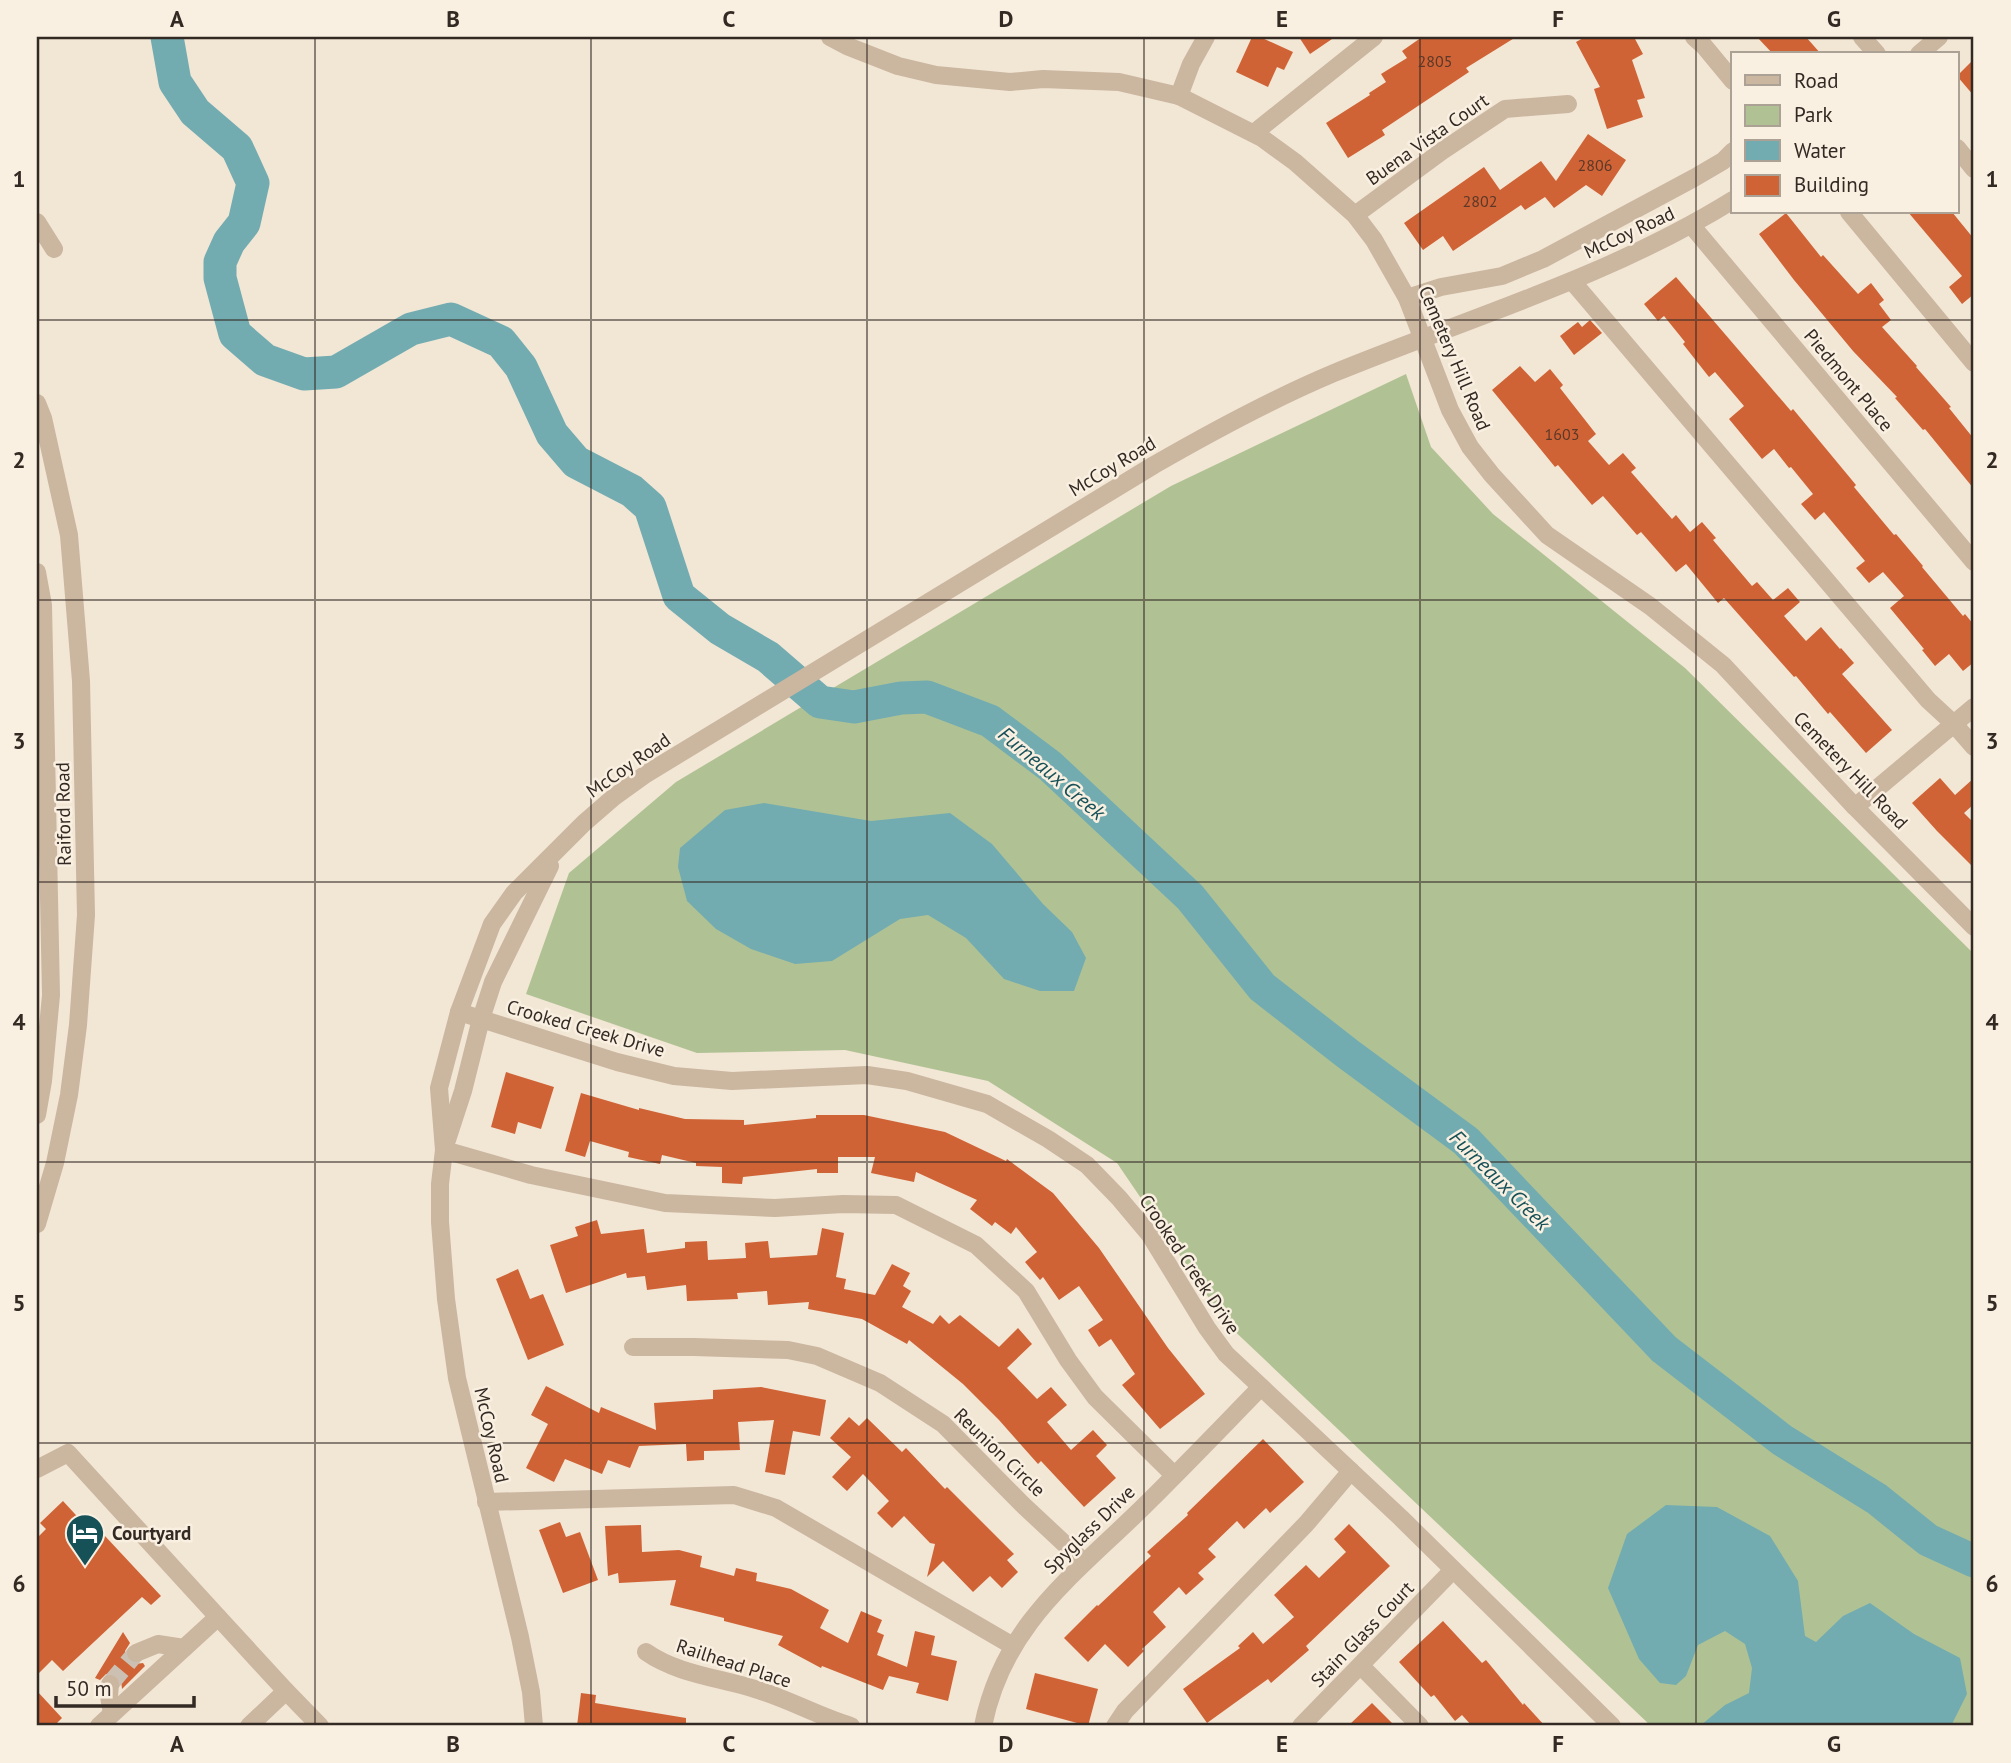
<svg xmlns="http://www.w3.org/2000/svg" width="2011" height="1763" font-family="'PT Sans',sans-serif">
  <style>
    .green { fill: #b0c294 }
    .water { fill: #72acb1 }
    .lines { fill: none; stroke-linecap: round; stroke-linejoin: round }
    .river { stroke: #72acb1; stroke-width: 33 }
    .building { fill: #d06336 }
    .minor-tunnel { stroke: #ccc0b2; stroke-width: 18; stroke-dasharray: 18 9; stroke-linecap: butt }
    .minor { stroke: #cbb6a0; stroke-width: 18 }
    .grid { fill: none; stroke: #342a24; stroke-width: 2; stroke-opacity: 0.55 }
    .labels { text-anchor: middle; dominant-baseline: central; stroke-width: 5; stroke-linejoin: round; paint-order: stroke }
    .number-label { font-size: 16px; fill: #5b3828 }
    .street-label { font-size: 19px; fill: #342a24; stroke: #faf0e1 }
    .poi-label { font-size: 19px; font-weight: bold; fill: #342a24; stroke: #faf0e1; text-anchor: start }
    .water-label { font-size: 21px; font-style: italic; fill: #175158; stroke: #faf0e1 }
    .neatline { fill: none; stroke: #342a24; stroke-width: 2.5 }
    .grid-label { font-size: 23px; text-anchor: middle; font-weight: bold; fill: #342a24 }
  </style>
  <rect width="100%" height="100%" fill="#f2e6d5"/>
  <polygon class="green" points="1406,374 1431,447 1493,514 1685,668 1974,954 1974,1726 1651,1726 1226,1323 1117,1163 988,1081 845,1050 697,1053 526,994 569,873 676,782 1171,486"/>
  <g class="water">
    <polygon points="764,803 871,821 950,813 992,844 1043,904 1072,932 1086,958 1074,991 1040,991 1004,979 966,938 928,915 900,919 832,961 795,964 751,949 716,929 687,901 678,867 680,848 725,810"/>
    <polygon points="1666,1505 1717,1507 1770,1536 1798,1581 1805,1636 1816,1642 1843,1616 1870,1603 1914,1634 1960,1658 1967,1694 1951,1726 1700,1726 1725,1705 1749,1693 1752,1668 1745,1644 1725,1631 1698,1645 1686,1676 1676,1685 1660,1683 1639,1659 1608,1588 1627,1534"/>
  </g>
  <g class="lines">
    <polyline class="river" points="167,37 175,82 195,112 237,148 253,183 244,223 229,242 220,262 220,278 235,334 265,360 304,374 336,372 411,329 451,319 501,342 521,367 552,434 576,462 632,491 650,507 679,596 720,629 768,657 820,702 854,707 901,698 927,697 990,721 1050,766 1190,897 1262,987 1348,1054 1466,1141 1664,1349 1782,1440 1877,1499 1928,1540 1974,1561"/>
  </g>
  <g class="building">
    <polygon points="1252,37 1260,37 1293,52 1284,70 1277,67 1268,87 1236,72"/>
    <polygon points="1299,37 1335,37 1310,54"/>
    <polygon points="1422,37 1516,37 1466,68 1469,72 1382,130 1385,135 1348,158 1326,123 1370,95 1369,93 1386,82 1381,74 1407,58 1402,51"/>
    <polygon points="1585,37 1634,37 1643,54 1632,60 1645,98 1637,100 1643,117 1607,129 1594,89 1600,87 1576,42"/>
    <polygon points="1757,37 1806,37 1821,54 1773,54"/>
    <polygon points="1974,59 1974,96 1957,76"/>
    <polygon points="1588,134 1626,160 1602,196 1586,185 1554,208 1545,197 1525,210 1521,205 1453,251 1443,236 1423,250 1404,223 1484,167 1500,190 1541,161 1556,181"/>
    <polygon points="1908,212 1952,212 1974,239 1974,294 1962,304 1949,287 1962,276"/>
    <polygon points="1786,213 1821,257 1823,255 1858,294 1871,283 1884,300 1879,304 1891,320 1882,327 1917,366 1916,367 1951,407 1949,408 1974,439 1974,489 1925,429 1923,430 1895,398 1897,397 1853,351 1794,280 1759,234"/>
    <polygon points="1676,277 1791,411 1793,409 1856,485 1854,487 1894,535 1896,534 1923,566 1922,567 1963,616 1965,614 1974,625 1974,662 1963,671 1949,654 1935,666 1922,650 1924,649 1890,608 1904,596 1883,572 1869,583 1856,568 1865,561 1824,512 1815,520 1801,504 1813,494 1791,467 1789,468 1774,449 1762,459 1729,419 1744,406 1715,372 1709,377 1683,344 1685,342 1664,316 1658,321 1644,304"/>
    <polygon points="1590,320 1602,333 1574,355 1560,336 1578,322 1582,327"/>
    <polygon points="1520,366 1535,382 1550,369 1563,385 1560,388 1596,434 1588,441 1609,465 1623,453 1636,468 1631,472 1672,519 1676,515 1690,532 1702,522 1716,538 1713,540 1752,586 1757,582 1773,600 1788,588 1800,602 1784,616 1806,641 1821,627 1840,649 1841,648 1854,663 1842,674 1892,730 1866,753 1830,712 1828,714 1796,676 1794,677 1724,598 1718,603 1686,564 1676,572 1641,532 1637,535 1603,496 1592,505 1558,465 1555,467 1492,390"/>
    <polygon points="1940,778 1955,795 1974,778 1974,804 1964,813 1974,823 1974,868 1937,831 1912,803"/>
    <polygon points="506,1072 554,1087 541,1129 518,1122 515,1134 491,1127"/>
    <polygon points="581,1093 639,1110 639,1108 685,1119 744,1120 744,1125 816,1118 816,1115 864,1115 945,1132 1006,1161 1007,1159 1053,1193 1099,1248 1168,1348 1205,1394 1160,1429 1122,1385 1135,1374 1111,1339 1099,1347 1088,1330 1103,1320 1079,1286 1059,1300 1043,1277 1040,1280 1025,1262 1037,1252 1016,1227 1011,1234 995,1222 992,1226 970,1209 977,1200 916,1172 914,1182 871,1173 875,1157 838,1157 838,1173 817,1173 817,1169 743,1177 742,1184 722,1183 722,1167 696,1166 696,1163 662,1155 660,1164 628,1157 629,1152 590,1141 585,1157 565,1151"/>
    <polygon points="597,1220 601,1234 644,1229 647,1253 685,1248 685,1242 707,1241 708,1260 746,1258 745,1243 768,1241 770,1258 817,1255 822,1228 844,1233 836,1277 846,1279 844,1289 875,1295 892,1264 910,1273 903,1286 911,1291 902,1307 933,1324 940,1315 949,1324 960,1315 999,1347 1018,1328 1032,1344 1007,1368 1037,1399 1051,1387 1067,1405 1047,1422 1071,1450 1093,1430 1107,1445 1096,1456 1116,1478 1084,1507 1041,1461 1038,1464 999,1420 963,1384 909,1340 907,1344 862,1319 808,1309 809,1302 768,1305 767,1291 737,1293 738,1299 687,1301 686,1285 647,1290 645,1276 627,1278 626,1273 566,1293 550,1245 578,1236 575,1227"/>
    <polygon points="518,1269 530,1299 543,1294 564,1345 528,1360 496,1279"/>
    <polygon points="546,1386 599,1413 601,1407 656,1430 654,1403 713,1399 713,1390 761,1387 826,1400 820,1436 793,1431 785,1475 765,1472 774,1420 738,1422 740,1450 704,1451 704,1460 687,1461 686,1444 639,1446 630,1468 608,1460 602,1474 565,1459 554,1482 526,1468 548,1424 531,1415"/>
    <polygon points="849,1417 859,1426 867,1418 902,1452 906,1448 945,1489 947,1487 1014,1554 1007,1560 1018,1572 1002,1588 990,1576 973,1592 943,1561 927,1577 935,1544 930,1543 904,1516 892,1528 877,1513 889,1501 863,1474 847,1491 832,1477 851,1457 830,1438"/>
    <polygon points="1263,1439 1304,1482 1270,1513 1266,1508 1244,1529 1237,1521 1208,1549 1216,1557 1198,1573 1204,1579 1186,1595 1179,1587 1153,1612 1166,1627 1142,1649 1144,1651 1128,1667 1105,1644 1088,1662 1064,1638 1097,1605 1098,1606 1151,1556 1147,1552 1188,1515 1187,1513"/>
    <polygon points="63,1501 86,1526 91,1521 161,1596 151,1605 142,1597 63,1671 52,1660 37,1675 37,1538 46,1529 40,1523"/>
    <polygon points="560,1522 566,1537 580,1532 598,1580 563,1593 539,1530"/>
    <polygon points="1349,1524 1390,1566 1306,1646 1309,1650 1271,1683 1268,1679 1207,1723 1183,1689 1240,1648 1238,1646 1253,1632 1263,1644 1294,1617 1274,1595 1306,1565 1319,1578 1346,1552 1334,1539"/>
    <polygon points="641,1525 642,1552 679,1550 702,1556 700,1567 734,1576 736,1568 757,1573 756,1581 791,1589 829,1610 820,1628 848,1643 861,1611 882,1620 877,1632 884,1635 877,1655 907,1667 915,1631 935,1636 931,1655 957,1661 948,1701 916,1693 919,1683 889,1676 883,1690 822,1666 821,1668 778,1645 783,1636 724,1621 724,1618 670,1605 676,1580 619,1583 618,1573 608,1576 605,1526"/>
    <polygon points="1443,1621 1482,1663 1486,1660 1523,1705 1524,1703 1545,1726 1472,1726 1462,1715 1455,1721 1434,1695 1431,1697 1399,1662"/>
    <polygon points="123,1632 130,1643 125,1651 126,1658 130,1662 135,1664 143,1663 145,1666 122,1689 121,1680 116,1674 106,1674 100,1680 95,1678"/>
    <polygon points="1035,1673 1098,1689 1088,1726 1026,1709"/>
    <polygon points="37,1691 62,1718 54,1726 37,1726"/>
    <polygon points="581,1693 596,1695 595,1703 686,1718 686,1726 577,1726"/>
    <polygon points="1372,1703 1395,1726 1348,1726"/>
  </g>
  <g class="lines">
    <polyline class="minor-tunnel" points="110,1684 136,1653"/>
    <g class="minor">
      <polyline points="830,37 847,46 898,66 936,75 1010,82 1043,79 1119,82 1179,96 1262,138 1295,162 1355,215 1374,240 1407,298 1450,410 1470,447 1492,475 1547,535 1650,606 1723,665 1855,807 1974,927"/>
      <polyline points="1694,37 1704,46 1733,81"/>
      <polyline points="1862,37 1877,54"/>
      <polyline points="1919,54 1939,37"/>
      <polyline points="1179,96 1191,64 1206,37"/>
      <polyline points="1254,133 1374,37"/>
      <polyline points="1957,148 1974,169"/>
      <polyline points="1849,212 1974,363"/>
      <polyline points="1355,215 1442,151 1505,109 1568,104"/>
      <polyline points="37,222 54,249"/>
      <polyline points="1692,226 1974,562"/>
      <polyline points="1572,281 1928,700 1954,724 1974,747"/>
      <polyline points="1407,298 1441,287 1502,276 1543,259 1694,178 1723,161 1733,151"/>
      <polyline points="37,403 43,418 69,535 81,681 86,915 78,1025 69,1095 55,1163 37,1224"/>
      <polyline points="37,572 43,605 51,995 43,1081 37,1115"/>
      <polyline points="1855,807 1974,707"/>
      <polyline points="459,1012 617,1062 674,1076 732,1081 867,1075 907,1081 987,1104 1048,1139 1087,1165 1119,1198 1150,1235 1207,1328 1226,1354 1401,1518 1612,1726"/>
      <polyline points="447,1140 463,1091 481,1019 493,982 550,866"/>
      <polyline points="444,1150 531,1175 665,1203 775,1208 843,1204 896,1205 976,1245 1026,1291 1068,1360 1095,1397 1174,1475"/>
      <polyline points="633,1347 694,1347 788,1350 817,1356 880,1383 943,1424 1022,1504 1084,1562"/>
      <polyline points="37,1469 68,1453 218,1617"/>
      <polyline points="486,1502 734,1495 776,1508 1013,1646"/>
      <path d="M646 1652C680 1676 726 1678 764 1692 794 1702 821 1717 851 1726"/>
      <polyline points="136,1653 158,1644 184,1648"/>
      <polyline points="1361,1666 1420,1726"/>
      <polyline points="110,1684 109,1696 112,1714"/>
      <polyline points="99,1726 218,1617 286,1691"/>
      <polyline points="249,1726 286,1691 320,1726"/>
      <path d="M534 1726 531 1692 520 1637 457 1378 446 1299 440 1222V1184L444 1150 439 1088 459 1012 492 924 514 893 584 823 614 797 646 774 1154 465C1213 431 1272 399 1334 373 1468 318 1609 277 1733 200"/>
      <path d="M983 1726C1003 1627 1069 1579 1137 1513 1179 1472 1220 1429 1261 1387"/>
      <polyline points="1115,1726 1125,1711 1306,1524 1351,1471"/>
      <polyline points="1301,1726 1453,1570"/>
    </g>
  </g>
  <path class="grid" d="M315 37V1726M591 37V1726M867 37V1726M1144 37V1726M1420 37V1726M1696 37V1726M37 320H1974M37 600H1974M37 882H1974M37 1162H1974M37 1443H1974"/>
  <defs>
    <g id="hotel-pin" transform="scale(2.0125)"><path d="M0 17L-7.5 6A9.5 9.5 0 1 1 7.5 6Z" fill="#175158" stroke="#faf0e1"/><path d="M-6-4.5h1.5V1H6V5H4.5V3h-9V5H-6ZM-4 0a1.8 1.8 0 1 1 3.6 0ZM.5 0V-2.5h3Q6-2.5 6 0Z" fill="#fff"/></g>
  </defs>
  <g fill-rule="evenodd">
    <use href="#hotel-pin" x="85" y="1533"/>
  </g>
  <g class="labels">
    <g class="number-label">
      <text x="1435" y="61">2805</text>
      <text x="1595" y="165">2806</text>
      <text x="1480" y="201">2802</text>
      <text x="1562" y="434">1603</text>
    </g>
    <g class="street-label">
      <text transform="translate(1427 139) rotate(-35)">Buena Vista Court</text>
      <text transform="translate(1629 232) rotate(-25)">McCoy Road</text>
      <text transform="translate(1455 358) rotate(67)">Cemetery Hill Road</text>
      <text transform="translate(1849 380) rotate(50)">Piedmont Place</text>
      <text transform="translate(1112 466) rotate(-31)">McCoy Road</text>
      <text transform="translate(628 765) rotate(-35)">McCoy Road</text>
      <text transform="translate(1851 770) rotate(46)">Cemetery Hill Road</text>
      <text transform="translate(63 814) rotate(-91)">Raiford Road</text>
      <text transform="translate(586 1028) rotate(16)">Crooked Creek Drive</text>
      <text transform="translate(1190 1264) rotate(56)">Crooked Creek Drive</text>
      <text transform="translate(492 1435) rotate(77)">McCoy Road</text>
      <text transform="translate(1000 1452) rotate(44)">Reunion Circle</text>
      <text transform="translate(1089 1529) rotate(-44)">Spyglass Drive</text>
      <text transform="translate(1362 1634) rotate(-46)">Stain Glass Court</text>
      <text transform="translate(734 1663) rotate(18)">Railhead Place</text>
    </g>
    <g class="poi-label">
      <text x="112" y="1533">Courtyard</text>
    </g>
    <g class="water-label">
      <text transform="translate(1052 773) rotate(40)">Furneaux Creek</text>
      <text transform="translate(1500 1180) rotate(45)">Furneaux Creek</text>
    </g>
  </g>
  <rect width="2011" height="1763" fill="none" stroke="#faf0e1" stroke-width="77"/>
  <rect x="1731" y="52" width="228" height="161" fill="#faf0e1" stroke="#aba195" stroke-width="2"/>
  <rect x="1745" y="75" width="35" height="10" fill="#cbb6a0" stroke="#aba195" stroke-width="2"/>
  <text x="1794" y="88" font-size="21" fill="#342a24">Road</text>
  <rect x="1745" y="105" width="35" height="21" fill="#b0c294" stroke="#aba195" stroke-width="2"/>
  <text x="1794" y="122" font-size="21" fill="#342a24">Park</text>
  <rect x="1745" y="140" width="35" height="21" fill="#72acb1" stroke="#aba195" stroke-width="2"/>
  <text x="1794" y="158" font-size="21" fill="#342a24">Water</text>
  <rect x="1745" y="175" width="35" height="21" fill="#d06336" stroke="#aba195" stroke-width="2"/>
  <text x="1794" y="192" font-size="21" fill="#342a24">Building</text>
  <path d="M56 1696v10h138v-10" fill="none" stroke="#342a24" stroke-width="3.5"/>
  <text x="66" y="1696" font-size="21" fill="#342a24" stroke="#faf0e1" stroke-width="5" paint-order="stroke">50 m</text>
  <rect x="38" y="38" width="1934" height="1686" class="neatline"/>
  <g class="grid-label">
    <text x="177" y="27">A</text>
    <text x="453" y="27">B</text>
    <text x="729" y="27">C</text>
    <text x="1006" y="27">D</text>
    <text x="1282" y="27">E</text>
    <text x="1558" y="27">F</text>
    <text x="1834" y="27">G</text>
    <text x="19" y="187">1</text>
    <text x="1992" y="187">1</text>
    <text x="19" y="468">2</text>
    <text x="1992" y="468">2</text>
    <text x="19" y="749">3</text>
    <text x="1992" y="749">3</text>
    <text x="19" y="1030">4</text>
    <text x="1992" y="1030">4</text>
    <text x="19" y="1311">5</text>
    <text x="1992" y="1311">5</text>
    <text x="19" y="1592">6</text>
    <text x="1992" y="1592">6</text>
    <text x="177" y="1752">A</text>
    <text x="453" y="1752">B</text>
    <text x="729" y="1752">C</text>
    <text x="1006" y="1752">D</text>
    <text x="1282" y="1752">E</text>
    <text x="1558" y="1752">F</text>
    <text x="1834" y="1752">G</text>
  </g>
</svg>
